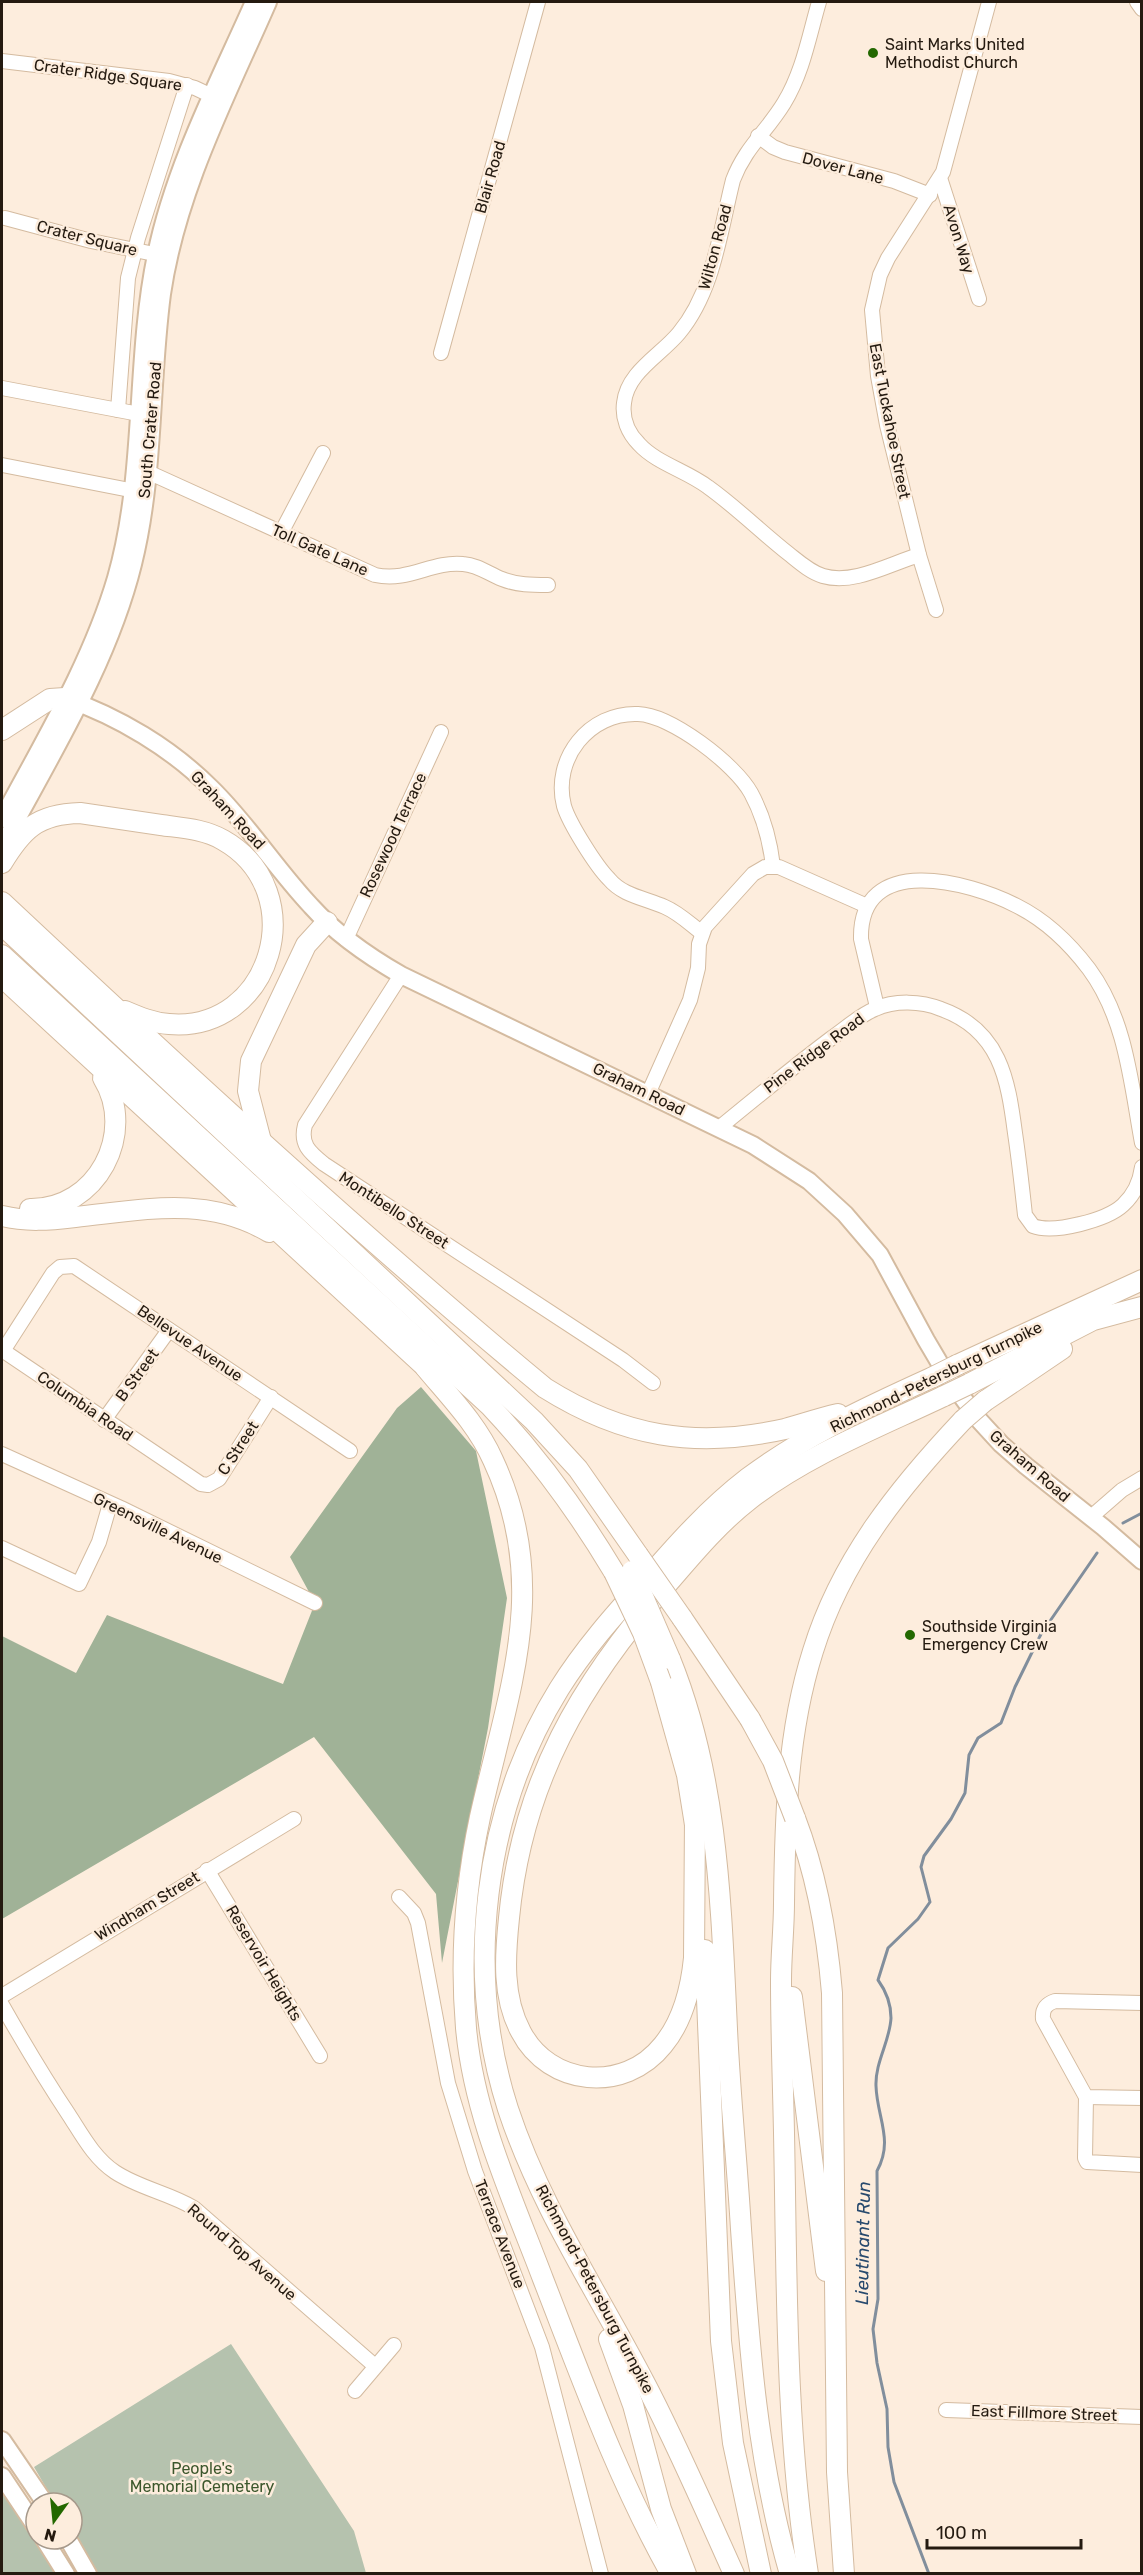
<svg xmlns="http://www.w3.org/2000/svg" width="1143" height="2575" font-family="Rubik,sans-serif">
  <style>
    .green { fill: #b5c2ae }
    .forest { fill: #a0b297 }
    .lines { fill: none; stroke-linecap: round; stroke-linejoin: round }
    .stream { stroke: #818e9c; stroke-width: 3 }
    .minor-casing { stroke: #d4bba0; stroke-width: 16 }
    .major-casing { stroke: #d4bba0; stroke-width: 20 }
    .highway-casing { stroke: #d4bba0; stroke-width: 22 }
    .minor { stroke: #fff; stroke-width: 14 }
    .major { stroke: #fff; stroke-width: 16 }
    .highway { stroke: #fff; stroke-width: 20 }
    .highway-bridge-casing { stroke: #d4bba0; stroke-width: 22; stroke-linecap: butt }
    .highway-bridge { stroke: #fff; stroke-width: 20 }
    .poi-dot { fill: #236800; stroke: #fdeddd; stroke-width: 2 }
    .labels { text-anchor: middle; dominant-baseline: central; stroke-width: 5; stroke-linejoin: round; paint-order: stroke }
    .poi-label { font-size: 16px; fill: #241a10; stroke: #fdeddd; text-anchor: start }
    .street-label { font-size: 16px; fill: #241a10; stroke: #fdeddd }
    .park-label { font-size: 16px; fill: #3c572c; stroke: #fdeddd }
    .water-label { font-size: 18px; font-style: italic; fill: #284a6e; stroke: #fdeddd }
  </style>
  <rect width="100%" height="100%" fill="#fdeddd"/>
  <g class="green">
    <polygon points="231,2344 354,2531 366,2573 97,2573 72,2531 72,2503 55,2503 34,2467"/>
    <polygon points="2,2474 36,2526 36,2539 64,2573 2,2573"/>
  </g>
  <polygon class="forest" points="421,1387 476,1451 507,1598 488,1728 442,1963 436,1894 314,1737 2,1919 2,1636 76,1673 107,1615 283,1684 315,1603 290,1557 397,1408"/>
  <g class="lines">
    <g class="stream">
      <polyline points="1123,1523 1142,1513"/>
      <path d="M929 2574 894 2482 888 2447 887 2409 877 2363 873 2329 878 2299 877 2171C894 2140 877 2118 876 2086 875 2062 890 2041 891 2018 891 2004 886 1991 878 1980L888 1948 918 1919 930 1902 921 1867 924 1856 951 1819 965 1793 969 1755 978 1738 1001 1723 1015 1687 1041 1634 1097 1553"/>
    </g>
    <g class="minor-casing">
      <g id="minor">
        <path d="M819 2C809 36 803 72 784 103 767 131 745 148 733 180 720 231 714 291 679 333 661 355 627 372 624 403 622 418 628 433 639 444 656 463 687 471 708 487 736 507 761 532 789 554 799 562 810 572 823 576 854 585 889 564 919 555"/>
        <polyline points="1137,2 1142,9"/>
        <polyline points="2,61 169,81 195,88 212,96"/>
        <polyline points="758,136 773,147 785,152 894,181 930,195"/>
        <polyline points="940,178 979,299"/>
        <polyline points="5,218 91,241 164,256"/>
        <polyline points="441,353 538,2"/>
        <polyline points="2,388 139,414"/>
        <polyline points="118,410 128,278 138,238 187,85"/>
        <polyline points="2,465 140,492"/>
        <path d="M139 468 375 575C410 582 431 561 463 564 478 565 489 574 502 579 517 585 532 585 548 585"/>
        <polyline points="281,533 323,453"/>
        <polyline points="936,610 919,555 887,425 878,376 872,310 880,275 888,258 943,172 989,2"/>
        <path d="M702 933C690 924 679 913 665 907 645 898 623 896 609 879 596 866 569 823 564 806 552 759 589 712 638 714 671 715 735 764 751 793 763 815 770 841 773 866"/>
        <polyline points="346,939 441,732"/>
        <path d="M401 975 305 1125C300 1144 309 1152 324 1164L623 1360 653 1383"/>
        <path d="M877 1007 861 939C859 852 969 881 1017 906 1045 920 1070 944 1089 969 1126 1019 1131 1083 1142 1143"/>
        <polyline points="648,1094 690,1000 698,968 699,944 705,927 753,874 765,867 779,867 867,906"/>
        <path d="M719 1128C757 1097 794 1066 833 1037 846 1028 860 1015 875 1009 895 1000 921 1001 941 1009 1000 1030 1008 1079 1015 1133 1019 1160 1022 1187 1025 1215L1033 1226C1054 1234 1107 1220 1123 1205 1134 1195 1140 1182 1142 1167"/>
        <polyline points="2,1350 201,1484 208,1485 219,1479 271,1397"/>
        <polyline points="3,1351 53,1273 60,1267 74,1266 350,1451"/>
        <polyline points="104,1420 169,1330"/>
        <polyline points="2,1454 121,1508 315,1603"/>
        <polyline points="1091,1517 1122,1490 1142,1478"/>
        <polyline points="2,1548 79,1584 99,1542 110,1504"/>
        <polyline points="207,1870 320,2056"/>
        <polyline points="399,1897 414,1913 418,1923 448,2083 475,2171 542,2347 601,2574"/>
        <polyline points="2,1996 294,1819"/>
        <path d="M1142 2003 1055 2001C1046 2004 1042 2009 1043 2019L1086 2097 1142 2098"/>
        <path d="M2 2005C23 2042 45 2079 69 2115 82 2135 94 2158 115 2172 139 2188 169 2193 194 2208L375 2366"/>
        <polyline points="1086,2097 1085,2158 1087,2162 1142,2165"/>
        <polyline points="355,2391 394,2345"/>
        <polyline points="946,2410 1142,2417"/>
      </g>
    </g>
    <g class="major-casing">
      <g id="major">
        <path d="M65 698C119 717 171 748 211 788 248 824 276 869 311 906 337 935 368 956 401 975L753 1145 809 1181 845 1214 880 1255 926 1340 949 1379 979 1420 1001 1444 1026 1466 1103 1527 1142 1561"/>
        <path d="M2 819C43 742 91 663 116 578 146 473 134 361 156 255 174 167 218 83 254 2"/>
        <path d="M2 847C50 756 108 665 133 564 155 476 150 384 162 294 177 191 227 96 268 2"/>
        <polyline points="2,2440 45,2503"/>
        <polyline points="2,2476 36,2527"/>
        <polyline points="44,2539 66,2574"/>
        <polyline points="68,2539 88,2574"/>
      </g>
    </g>
    <g class="highway-casing">
      <g id="highway">
        <polyline points="2,730 50,699 65,698"/>
        <path d="M2 863C22 830 37 814 80 813 107 817 134 821 161 825 182 828 204 829 223 840 313 891 272 1033 169 1024 153 1023 139 1017 125 1011"/>
        <path d="M2 902C179 1068 358 1233 545 1388 623 1437 695 1449 785 1429 803 1424 820 1418 838 1414"/>
        <polyline points="2,925 534,1421 578,1469 638,1555"/>
        <path d="M2 955 490 1406C538 1457 578 1512 614 1572"/>
        <polyline points="2,977 434,1375"/>
        <polyline points="261,1141 248,1091 251,1061 306,945 327,922"/>
        <path d="M30 1209C97 1210 137 1133 103 1078"/>
        <path d="M2 1216C26 1222 50 1220 75 1217 144 1210 206 1195 269 1232"/>
        <polyline points="957,1365 1142,1280"/>
        <path d="M425 1367C449 1396 477 1424 493 1460 552 1586 508 1691 480 1817 465 1887 460 1957 466 2028 474 2116 512 2197 543 2279 582 2379 618 2480 671 2574"/>
        <polyline points="969,1384 1093,1320 1142,1307"/>
        <polyline points="985,1401 1062,1349"/>
        <polyline points="682,1618 750,1719"/>
        <path d="M670 1659C718 1777 721 1903 727 2029 730 2095 737 2162 741 2229 749 2344 757 2461 790 2574"/>
        <polyline points="661,1682 687,1775 696,1831"/>
        <path d="M695 1818 694 1958C691 1988 682 2022 663 2045 624 2094 549 2086 521 2032 502 1997 505 1956 509 1918 522 1782 580 1683 669 1582 694 1553 719 1523 750 1499 807 1455 879 1427 944 1396"/>
        <path d="M795 1818C817 1875 827 1932 832 1993L837 2472 844 2574"/>
        <polyline points="705,1950 721,2341 733,2443 761,2574"/>
        <polyline points="792,1997 826,2271"/>
        <polyline points="609,2339 633,2405 661,2509 686,2574"/>
        <path d="M734 2574C707 2514 681 2454 651 2395 603 2300 542 2212 508 2109 464 1972 483 1812 559 1689 584 1649 614 1615 645 1581 677 1544 709 1508 748 1478 804 1436 869 1406 933 1377"/>
        <path d="M808 2574C785 2428 787 2280 784 2133 783 2082 781 2032 781 1981 781 1955 784 1929 784 1903 785 1818 787 1733 813 1651 841 1560 898 1489 963 1420"/>
      </g>
    </g>
    <use href="#minor" class="minor"/>
    <use href="#major" class="major"/>
    <use href="#highway" class="highway"/>
    <g class="highway-bridge-casing">
      <g id="highway-bridge">
        <polyline points="933,1377 957,1365"/>
        <polyline points="944,1396 969,1384"/>
        <polyline points="963,1420 985,1401"/>
        <polyline points="638,1555 682,1618"/>
        <polyline points="632,1571 670,1659"/>
        <polyline points="614,1572 643,1633 661,1682"/>
        <polyline points="750,1719 773,1761 795,1818"/>
      </g>
    </g>
    <use href="#highway-bridge" class="highway-bridge"/>
  </g>
  <g class="poi-dot">
    <circle cx="873" cy="53" r="6"/>
    <circle cx="910" cy="1635" r="6"/>
  </g>
  <g class="labels">
    <g class="poi-label">
      <text x="885" y="44">Saint Marks United<tspan x="885" dy="18">Methodist Church</tspan></text>
      <text x="922" y="1626">Southside Virginia<tspan x="922" dy="18">Emergency Crew</tspan></text>
    </g>
    <g class="street-label">
      <text transform="translate(108 75) rotate(8)">Crater Ridge Square</text>
      <text transform="translate(843 168) rotate(15)">Dover Lane</text>
      <text transform="translate(490 177) rotate(-74)">Blair Road</text>
      <text transform="translate(87 238) rotate(14)">Crater Square</text>
      <text transform="translate(959 239) rotate(73)">Avon Way</text>
      <text transform="translate(715 247) rotate(-75)">Wilton Road</text>
      <text transform="translate(890 421) rotate(79)">East Tuckahoe Street</text>
      <text transform="translate(150 430) rotate(-85)">South Crater Road</text>
      <text transform="translate(320 550) rotate(24)">Toll Gate Lane</text>
      <text transform="translate(228 810) rotate(47)">Graham Road</text>
      <text transform="translate(393 835) rotate(-65)">Rosewood Terrace</text>
      <text transform="translate(814 1053) rotate(-37)">Pine Ridge Road</text>
      <text transform="translate(639 1089) rotate(26)">Graham Road</text>
      <text transform="translate(394 1210) rotate(33)">Montibello Street</text>
      <text transform="translate(190 1343) rotate(34)">Bellevue Avenue</text>
      <text transform="translate(137 1375) rotate(-54)">B Street</text>
      <text transform="translate(936 1377) rotate(-26)">Richmond-Petersburg Turnpike</text>
      <text transform="translate(85 1406) rotate(34)">Columbia Road</text>
      <text transform="translate(238 1448) rotate(-57)">C Street</text>
      <text transform="translate(1030 1466) rotate(41)">Graham Road</text>
      <text transform="translate(158 1528) rotate(26)">Greensville Avenue</text>
      <text transform="translate(147 1906) rotate(-31)">Windham Street</text>
      <text transform="translate(264 1963) rotate(59)">Reservoir Heights</text>
      <text transform="translate(500 2234) rotate(69)">Terrace Avenue</text>
      <text transform="translate(242 2252) rotate(41)">Round Top Avenue</text>
      <text transform="translate(595 2289) rotate(62)">Richmond-Petersburg Turnpike</text>
      <text transform="translate(1044 2413) rotate(2)">East Fillmore Street</text>
    </g>
    <g class="park-label">
      <text x="202" y="2468">People's<tspan x="202" dy="18">Memorial Cemetery</tspan></text>
    </g>
    <g class="water-label">
      <text transform="translate(863 2243) rotate(-89)">Lieutinant Run</text>
    </g>
  </g>
  <rect width="1143" height="2575" fill="none" stroke="#241a10" stroke-width="6"/>
  <g transform="translate(54 2521) rotate(195)"><circle r="28" fill="#fdeddd" stroke="#a6998b" stroke-width="1.5"/>
  <path d="M0-4.5L10 22L0 15L-10 22Z" fill="#236800"/>
  <text y="-9" font-size="16" font-weight="bold" text-anchor="middle" fill="#241a10">N</text>
  </g>
  <path d="M927 2539v9h154v-9" fill="none" stroke="#241a10" stroke-width="3"/>
  <text x="936" y="2539" font-size="18" fill="#241a10" stroke="#fdeddd" stroke-width="4.5" paint-order="stroke">100 m</text>
</svg>
